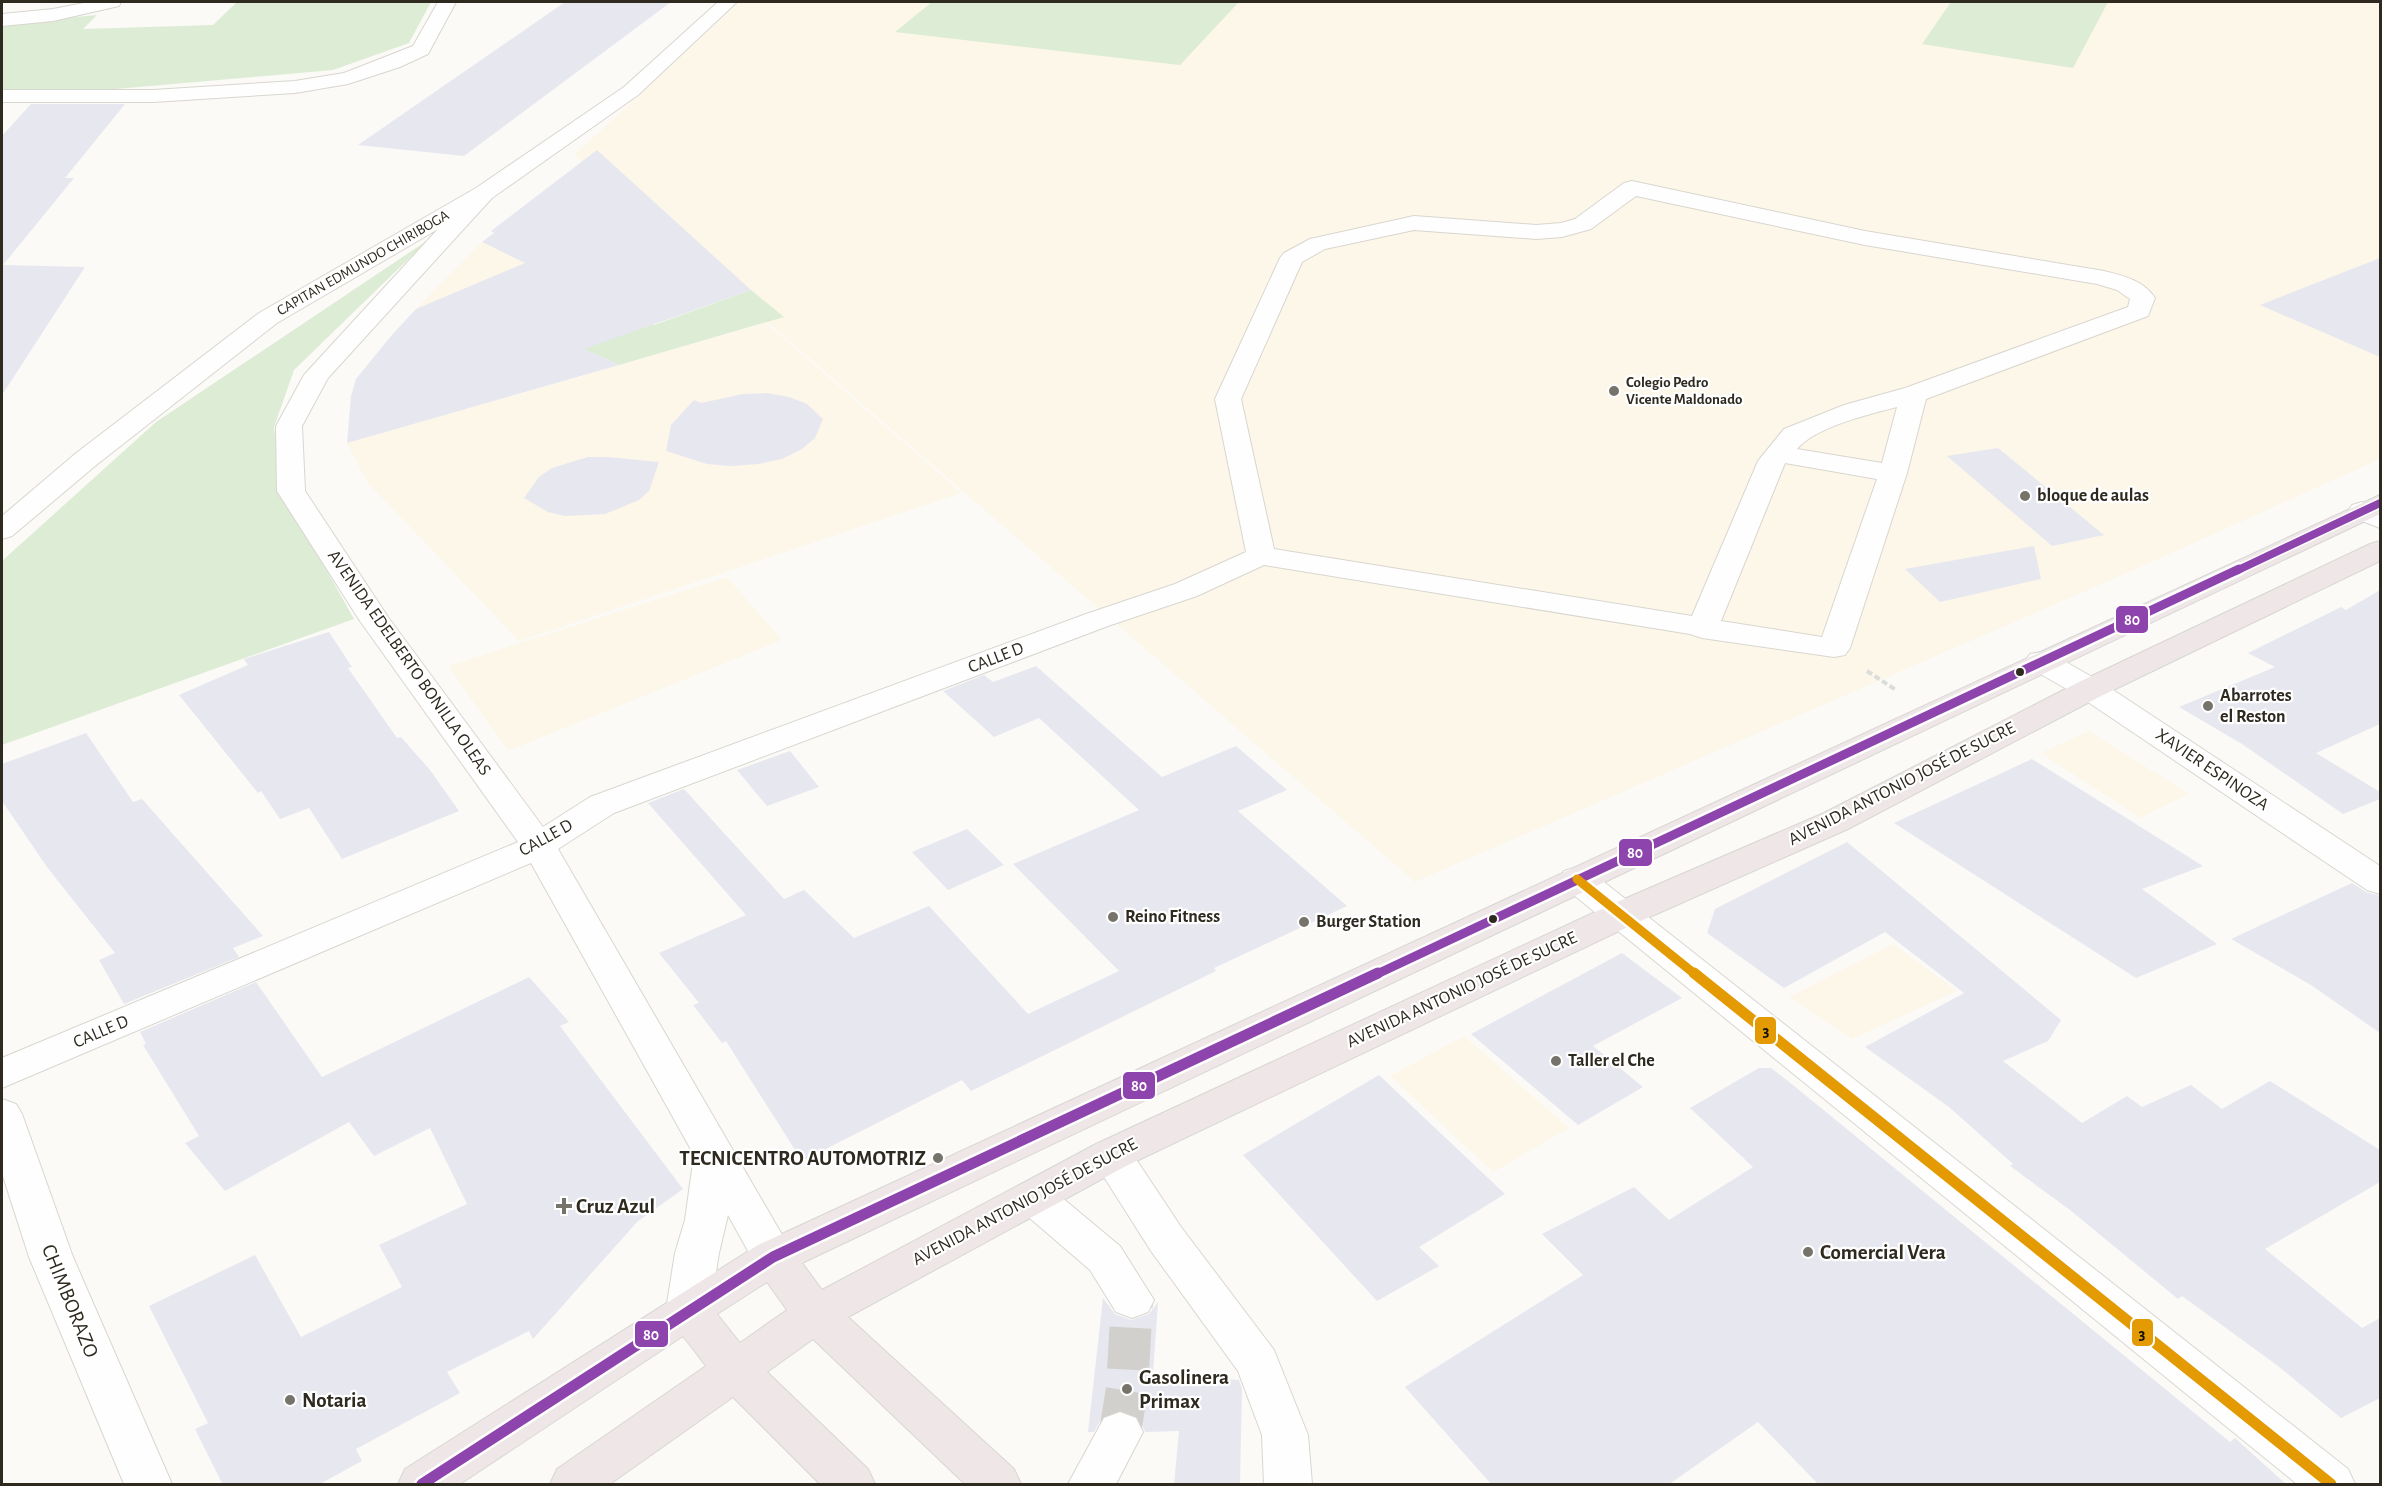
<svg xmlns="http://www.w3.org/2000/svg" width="2382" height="1486" font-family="'Alegreya Sans',sans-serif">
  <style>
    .built { fill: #fcf7e9 }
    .green { fill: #ddecd4 }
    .building { fill: #e7e7f0 }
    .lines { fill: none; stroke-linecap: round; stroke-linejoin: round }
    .minor-tunnel { stroke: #d2d0cc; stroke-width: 42; stroke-dasharray: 42 21; stroke-linecap: butt }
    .minor-casing { stroke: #d9d6cf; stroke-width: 2 }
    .major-casing { stroke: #d8d7d4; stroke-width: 2 }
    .path { stroke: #dcdcdb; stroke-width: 4; stroke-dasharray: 6 3; stroke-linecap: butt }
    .minor { fill: #fefefe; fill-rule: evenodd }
    .major { fill: #eee6e7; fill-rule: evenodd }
    .bus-1-far2-casing { stroke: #fff; stroke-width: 11 }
    .bus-1-far1-casing { stroke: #fff; stroke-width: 14 }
    .bus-1-casing { stroke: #fff; stroke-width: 16 }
    .bus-2-far1-casing { stroke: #fff; stroke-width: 14 }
    .bus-2-casing { stroke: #fff; stroke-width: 16 }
    .bus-1-far2 { stroke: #8e44ad; stroke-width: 8 }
    .bus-1-far1 { stroke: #8e44ad; stroke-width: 9 }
    .bus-1 { stroke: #8e44ad; stroke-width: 11 }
    .bus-2-far1 { stroke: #e39a03; stroke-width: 9 }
    .bus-2 { stroke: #e39a03; stroke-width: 11 }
    .poi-dot { fill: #76736b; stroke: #fff; stroke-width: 2 }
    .bus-dot { fill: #2f2a20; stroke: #fff; stroke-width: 2 }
    .labels { text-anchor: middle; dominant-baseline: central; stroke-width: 4.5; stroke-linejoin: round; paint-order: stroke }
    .far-street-label { font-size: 15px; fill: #2f2a20; stroke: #fff }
    .far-poi-label { font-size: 15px; font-weight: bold; fill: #2f2a20; stroke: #fff; text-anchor: start }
    .poi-label { font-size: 18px; font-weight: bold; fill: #2f2a20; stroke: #fff; text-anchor: start }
    .street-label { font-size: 18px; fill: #2f2a20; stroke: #fff }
    .near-poi-label { font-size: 21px; font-weight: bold; fill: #2f2a20; stroke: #fff; text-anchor: start }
    .near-street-label { font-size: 21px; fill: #2f2a20; stroke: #fff }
    .line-badge { stroke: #fff; stroke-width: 2 }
    .badge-label { font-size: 16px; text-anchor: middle; font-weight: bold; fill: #fff }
    .pale-badge-label { font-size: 16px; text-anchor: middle; font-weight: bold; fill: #111 }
  </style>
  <rect width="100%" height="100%" fill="#fbfaf7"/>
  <g class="built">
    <polygon points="740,2 2380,2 2380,459 2134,570 1415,882 574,155"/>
    <polygon points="482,242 569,284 452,335 414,311"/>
    <polygon points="766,323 962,493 519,641 367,482 347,443"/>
    <polygon points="727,577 782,640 508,751 448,666"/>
    <polygon points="2089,731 2189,794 2140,818 2041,753"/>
    <polygon points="1893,944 1957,991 1852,1039 1789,997"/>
    <polygon points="1464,1036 1569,1128 1493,1172 1390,1076"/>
  </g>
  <g class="green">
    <polygon points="237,2 431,2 409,43 333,70 116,89 2,91 2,24 97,15 83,29 213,25"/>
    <polygon points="932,2 1239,2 1180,65 895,32"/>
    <polygon points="1951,2 2108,2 2073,68 1922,44"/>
    <polygon points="428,240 294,370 274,427 283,493 354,619 2,745 2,561 156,422"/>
    <polygon points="569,284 654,325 751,290 784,317 619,365 502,312"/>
  </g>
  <g class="building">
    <polygon points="565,2 671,2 464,156 358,145"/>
    <polygon points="31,104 125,104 65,178 74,178 3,265 85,267 2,395 2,136"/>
    <polygon points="597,150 751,290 584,349 619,365 347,443 351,396 356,379 391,336 416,309 525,263 482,242 494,233 491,231"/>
    <polygon points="2380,258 2380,357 2260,305"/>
    <polygon points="767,393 789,397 807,404 823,419 815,438 802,449 782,459 758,464 731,466 707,464 666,451 671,425 694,400 701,403 743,394"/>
    <polygon points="1998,448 2104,535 2052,546 1947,456"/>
    <polygon points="588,457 608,457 659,462 649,491 639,500 605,514 565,516 548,512 524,498 539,477 552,468"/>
    <polygon points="2034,546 2041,579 1940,602 1905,569"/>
    <polygon points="2380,590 2380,724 2316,753 2380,792 2380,799 2343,814 2242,744 2179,707 2275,667 2248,653 2341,607 2346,610"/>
    <polygon points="329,632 352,667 348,668 397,738 401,737 430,770 459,811 342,859 309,808 280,819 261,791 258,793 179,695 248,665 244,659"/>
    <polygon points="1036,666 1162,777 1236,746 1287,790 1238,811 1347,906 1214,968 1216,971 971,1091 962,1080 802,1161 726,1041 722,1043 693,1005 699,1003 659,953 746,915 648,803 684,789 784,899 804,890 854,938 929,906 1028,1014 1119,971 1013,864 1139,810 1039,718 994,737 943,691 984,675 993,682"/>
    <polygon points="86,733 133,802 142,799 263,936 233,948 239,957 124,1004 99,960 115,953 47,867 2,801 2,764"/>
    <polygon points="790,751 819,787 767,806 737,770"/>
    <polygon points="2032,759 2203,866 2142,889 2217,944 2136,978 1894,823"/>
    <polygon points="967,829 1004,865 948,890 912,852"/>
    <polygon points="1847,842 2061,1020 2048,1041 2003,1061 2082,1123 2127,1096 2142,1107 2191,1085 2222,1109 2270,1081 2380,1150 2380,1182 2265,1249 2362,1328 2380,1318 2380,1398 2341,1418 2278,1366 2182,1296 2178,1299 2070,1210 2010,1166 2013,1164 1949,1107 1865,1047 1964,993 1885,932 1784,988 1707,933 1715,909"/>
    <polygon points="2352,883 2366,892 2380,896 2380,1033 2311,985 2231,939"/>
    <polygon points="1622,953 1682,998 1593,1046 1643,1087 1578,1125 1471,1034"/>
    <polygon points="529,977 569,1022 560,1026 683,1189 637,1222 533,1339 529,1331 447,1372 460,1393 356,1449 362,1461 318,1485 223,1485 195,1429 208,1423 149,1306 255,1255 301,1337 402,1287 379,1245 467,1204 430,1128 374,1156 349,1122 225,1191 185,1143 199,1136 143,1045 146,1044 140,1032 256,982 322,1077"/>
    <polygon points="1759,1068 1771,1068 1788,1081 2230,1442 2235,1438 2287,1485 1819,1485 1758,1422 1668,1485 1492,1485 1405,1387 1583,1275 1542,1234 1634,1187 1669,1220 1753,1167 1690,1108"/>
    <polygon points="1379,1075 1505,1194 1419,1247 1439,1266 1377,1301 1243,1155"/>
    <polygon points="1103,1298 1115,1314 1131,1320 1149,1314 1158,1302 1153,1374 1239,1380 1242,1389 1240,1485 1174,1485 1179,1431 1145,1432 1138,1417 1121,1410 1103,1416 1094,1432 1088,1432"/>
  </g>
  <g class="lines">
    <polyline class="minor-tunnel" points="1120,1432 1127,1389 1132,1300"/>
    <g class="minor-casing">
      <g id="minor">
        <polygon points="89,2 121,2 119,6 53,21 2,26 2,14 53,9"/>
        <polygon points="438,2 456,2 428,54 400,67 348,84 295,93 153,102 2,102 2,90 153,90 295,81 344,73 413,46"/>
        <path d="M718 2H737L638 95 492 198 328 378 302 426 305 491 388 617 543 827 590 797 1086 614 1175 584 1246 552 1215 399 1280 258 1284 253 1310 239 1414 216 1536 225 1561 223 1575 219 1624 183 1632 181 1865 231 2104 271C2124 276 2143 280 2155 298L2148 316 1926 399 1907 473 1850 648 1845 655 1834 657 1702 638 1690 634 1264 565 1197 596 1108 626 614 813 558 849 795 1257 788 1269 773 1274 758 1269 728 1215 719 1253 710 1310 704 1323 688 1328 672 1323 666 1310 675 1253 685 1220 694 1155 531 863 2 1088V1058L518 842 360 621 277 491 276 426 304 375 438 229 277 323 95 466 12 536 2 539V516L75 454 259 313 476 188 624 87ZM1636 196 1865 245 2097 284 2117 290 2130 299 2128 307 1905 388 1844 405 1784 429 1758 461 1692 616 1274 549 1241 399 1302 262 1325 249 1414 230 1536 239 1562 237 1591 229ZM1897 407 1882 463 1797 449C1815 427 1870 414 1897 407ZM1785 463 1877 479 1822 637 1721 621Z"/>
        <polygon points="2362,502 2380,509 2380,528 2352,517 2348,511 2352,505"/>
        <polygon points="2041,652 2052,654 2101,682 2380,866 2380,894 2367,890 2079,696 2030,668 2025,661 2030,654"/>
        <polygon points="1577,867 1590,871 2348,1469 2355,1484 2297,1484 1564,887 1559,879 1564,871"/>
        <polygon points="2,1099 16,1104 22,1114 73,1257 172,1484 124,1484 29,1257 2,1173"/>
        <polygon points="1111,1140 1126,1144 1181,1227 1274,1350 1308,1435 1312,1484 1264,1484 1262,1435 1238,1371 1151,1251 1090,1155 1096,1144"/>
        <polygon points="1033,1181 1048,1186 1120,1246 1154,1300 1148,1312 1132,1318 1116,1312 1090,1270 1018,1208 1012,1197 1018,1186"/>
        <polygon points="1120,1412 1136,1418 1143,1432 1116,1484 1068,1484 1104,1418"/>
      </g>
    </g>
    <g class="major-casing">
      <path id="major" d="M2380 495V514L802 1263 822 1290 1096 1144 1608 906 1824 813 2079 682 2370 544 2380 541V561L2101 696 1848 829 1634 924 1126 1166 848 1317 1014 1469 1021 1484H965L813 1339 767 1372 868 1469 875 1484H820L733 1397 610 1484H550L557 1469 706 1366 683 1336 460 1484H398L405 1469 758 1245ZM767 1282 787 1310 740 1343 717 1314Z"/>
    </g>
    <polyline class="path" points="1867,671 1896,690"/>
    <use href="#minor" class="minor"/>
    <use href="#major" class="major"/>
    <g class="bus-1-far2-casing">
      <polyline id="bus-1-far2" points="2236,571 2380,503"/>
    </g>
    <g class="bus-1-far1-casing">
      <polyline id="bus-1-far1" points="1375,975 2239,569"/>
    </g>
    <g class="bus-1-casing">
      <polyline id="bus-1" points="422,1484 773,1257 1378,973"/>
    </g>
    <g class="bus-2-far1-casing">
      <polyline id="bus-2-far1" points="1577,879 1696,975"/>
    </g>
    <g class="bus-2-casing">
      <polyline id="bus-2" points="1694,973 2331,1484"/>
    </g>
    <use href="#bus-1-far2" class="bus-1-far2"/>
    <use href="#bus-1-far1" class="bus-1-far1"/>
    <use href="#bus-1" class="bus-1"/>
    <use href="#bus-2-far1" class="bus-2-far1"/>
    <use href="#bus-2" class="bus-2"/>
  </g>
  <g class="poi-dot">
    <circle cx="1614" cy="391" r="6"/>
    <circle cx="2025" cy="496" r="6"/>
    <circle cx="2208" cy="706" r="6"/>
    <circle cx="1113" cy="917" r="6"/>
    <circle cx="1304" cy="922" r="6"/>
    <circle cx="1556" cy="1061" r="6"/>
    <circle cx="938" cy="1158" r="6"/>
    <path d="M561 1197h6v6h6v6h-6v6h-6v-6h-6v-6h6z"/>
    <circle cx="1808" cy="1252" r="6"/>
    <circle cx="1127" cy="1389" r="6"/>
    <circle cx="290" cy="1400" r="6"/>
  </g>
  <g class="bus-dot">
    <circle cx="2020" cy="672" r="5"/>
    <circle cx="1493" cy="919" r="5"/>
  </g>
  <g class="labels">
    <g class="far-street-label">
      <text transform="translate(363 263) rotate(-30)">CAPITAN EDMUNDO CHIRIBOGA</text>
    </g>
    <g class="far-poi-label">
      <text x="1626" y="382">Colegio Pedro<tspan x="1626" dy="17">Vicente Maldonado</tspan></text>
    </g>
    <g class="poi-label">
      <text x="2037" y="496">bloque de aulas</text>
      <text x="2220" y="696">Abarrotes<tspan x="2220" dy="21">el Reston</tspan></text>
      <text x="1125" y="917">Reino Fitness</text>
      <text x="1316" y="922">Burger Station</text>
      <text x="1568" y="1061">Taller el Che</text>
    </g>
    <g class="street-label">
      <text transform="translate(996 658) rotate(-21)">CALLE D</text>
      <text transform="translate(409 663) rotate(55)">AVENIDA EDELBERTO BONILLA OLEAS</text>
      <text transform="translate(2212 770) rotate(34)">XAVIER ESPINOZA</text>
      <text transform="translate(1902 784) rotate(-27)">AVENIDA ANTONIO JOSÉ DE SUCRE</text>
      <text transform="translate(546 838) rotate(-29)">CALLE D</text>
      <text transform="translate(1462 990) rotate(-25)">AVENIDA ANTONIO JOSÉ DE SUCRE</text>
      <text transform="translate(101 1032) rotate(-23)">CALLE D</text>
      <text transform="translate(1025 1202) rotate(-28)">AVENIDA ANTONIO JOSÉ DE SUCRE</text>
    </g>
    <g class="near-poi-label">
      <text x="926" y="1158" text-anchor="end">TECNICENTRO AUTOMOTRIZ</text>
      <text x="576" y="1206">Cruz Azul</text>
      <text x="1820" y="1252">Comercial Vera</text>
      <text x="1139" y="1377">Gasolinera<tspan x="1139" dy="24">Primax</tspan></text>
      <text x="302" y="1400">Notaria</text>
    </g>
    <g class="near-street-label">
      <text transform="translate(70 1301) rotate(68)">CHIMBORAZO</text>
    </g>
  </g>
  <g class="line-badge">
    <rect x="2115" y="605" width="34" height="29" rx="6" fill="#8e44ad"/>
    <rect x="1618" y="838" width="35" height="29" rx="6" fill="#8e44ad"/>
    <rect x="1754" y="1016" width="23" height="29" rx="6" fill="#e39a03"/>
    <rect x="1122" y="1071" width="34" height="29" rx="6" fill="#8e44ad"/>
    <rect x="2131" y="1318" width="23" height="29" rx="6" fill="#e39a03"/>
    <rect x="634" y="1320" width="35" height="28" rx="6" fill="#8e44ad"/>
  </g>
  <g class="badge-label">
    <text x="2132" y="625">80</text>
    <text x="1635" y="858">80</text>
    <text x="1139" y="1091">80</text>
    <text x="651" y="1340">80</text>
  </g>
  <g class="pale-badge-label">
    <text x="1766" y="1036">3</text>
    <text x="2142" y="1339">3</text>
  </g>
  <rect width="2382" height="1486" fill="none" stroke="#2f2a20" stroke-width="6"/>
</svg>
